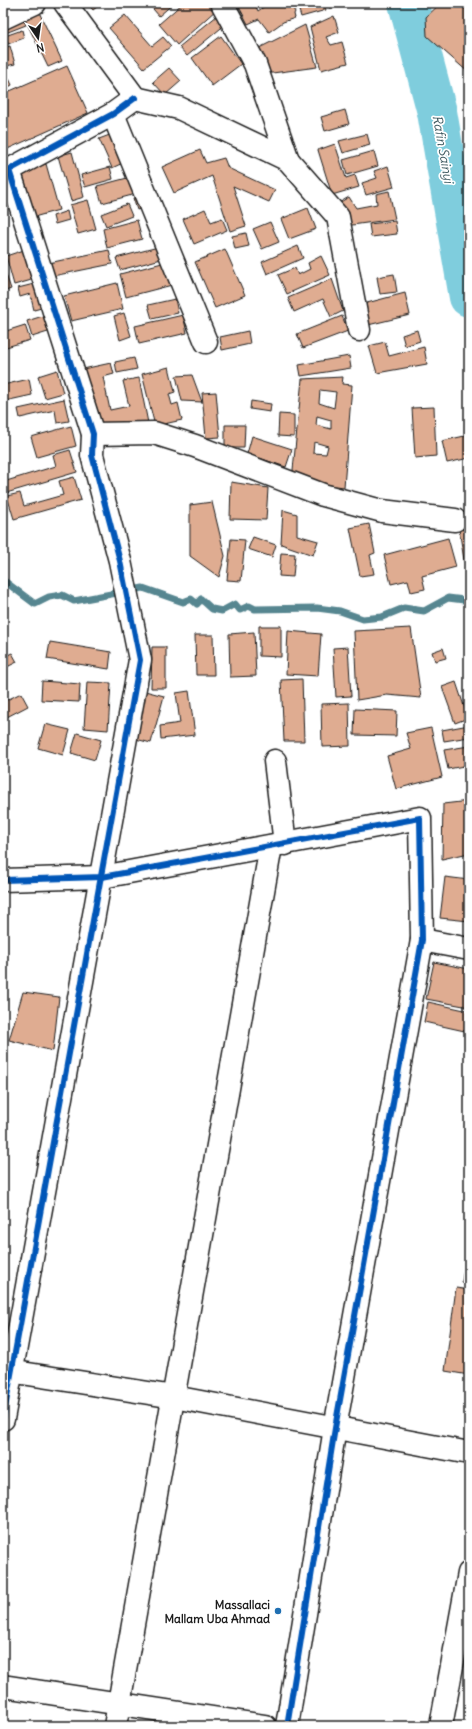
<svg xmlns="http://www.w3.org/2000/svg" width="472" height="1729" font-family="Delius,sans-serif">
  <style>
    .lines { fill: none; stroke-linecap: round; stroke-linejoin: round }
    .stream { stroke: #578690; stroke-width: 7 }
    .river { stroke: #7fcddd; stroke-width: 40 }
    .building { fill: #dfac91; stroke: #1c1c1c; fill-rule: evenodd }
    .minor-casing { stroke: #1c1c1c; stroke-width: 25 }
    .tertiary-casing { stroke: #1c1c1c; stroke-width: 25 }
    .minor { stroke: #fff; stroke-width: 22 }
    .tertiary { stroke: #fff; stroke-width: 22 }
    .cycleway-casing { stroke: #fff; stroke-width: 8 }
    .cycleway { stroke: #0057b8; stroke-width: 6 }
    .poi-dot { fill: #1f6fb2; stroke: #fff; stroke-width: 1.5 }
    .labels { text-anchor: middle; dominant-baseline: central; stroke-width: 3.5; stroke-linejoin: round; paint-order: stroke }
    .poi-label { font-size: 12px; font-weight: bold; fill: #1c1c1c; stroke: #fff; text-anchor: end }
    .water-label { font-size: 13px; font-style: italic; fill: #3f5a60; stroke: #fff }
  </style>
  <rect width="100%" height="100%" fill="#fff"/>
  <filter id="ink" filterUnits="userSpaceOnUse"><feTurbulence type="fractalNoise" baseFrequency=".025" numOctaves="2"/><feDisplacementMap in="SourceGraphic" scale="8" xChannelSelector="R" yChannelSelector="G"/><feConvolveMatrix kernelMatrix="1 2 1 2 8 2 1 2 1" color-interpolation-filters="sRGB"/></filter>
  <g filter="url(#ink)">
    <g class="lines">
      <polyline class="stream" points="3,580 35,604 49,597 62,595 74,601 143,588 183,602 191,599 197,604 201,599 212,609 222,611 235,604 240,610 249,606 255,609 317,608 340,611 363,619 382,617 404,608 424,611 448,598 464,600 469,599"/>
      <polyline class="river" points="408,3 437,112 469,297"/>
    </g>
    <g class="building">
      <polygon points="87,3 102,3 93,10"/>
      <polygon points="148,3 174,3 159,16"/>
      <polygon points="183,3 212,3 217,9 177,45 159,24"/>
      <polygon points="237,3 254,3 258,11 269,3 290,3 295,12 294,14 295,18 283,22 269,32 259,19 248,24"/>
      <polygon points="312,3 323,3 326,10 301,17 298,7"/>
      <polygon points="329,3 354,3 330,8"/>
      <polygon points="441,3 457,3 469,11 469,73 427,36 426,17"/>
      <polygon points="38,10 62,61 48,67 24,17"/>
      <polygon points="125,15 152,46 163,37 171,46 144,68 109,28"/>
      <polygon points="218,15 226,24 187,56 179,47"/>
      <polygon points="334,16 339,32 326,37 331,45 342,42 348,63 321,70 310,27"/>
      <polygon points="22,17 26,25 3,34 3,25"/>
      <polygon points="305,25 317,67 265,74 257,49"/>
      <polygon points="22,30 24,38 8,44 5,36"/>
      <polygon points="221,36 241,64 212,86 192,58"/>
      <polygon points="10,46 15,64 6,66 3,48"/>
      <polygon points="3,66 12,85 3,90"/>
      <polygon points="67,66 88,113 3,151 3,94"/>
      <polygon points="169,68 181,81 165,95 153,82"/>
      <polygon points="345,110 349,124 325,131 321,117"/>
      <polygon points="115,133 127,161 112,168 99,139"/>
      <polygon points="367,134 370,145 343,153 339,141"/>
      <polygon points="335,144 346,178 355,175 359,187 332,195 318,150"/>
      <polygon points="200,150 206,163 224,158 228,168 275,190 269,202 233,186 246,226 230,231 212,176 174,193 162,167"/>
      <polygon points="374,151 378,166 347,175 343,160"/>
      <polygon points="72,152 84,197 71,201 58,156"/>
      <polygon points="46,164 59,210 34,217 22,171"/>
      <polygon points="388,166 394,187 366,195 362,183 377,178 374,171"/>
      <polygon points="110,167 113,179 85,187 81,175"/>
      <polygon points="131,177 136,194 102,203 97,186"/>
      <polygon points="389,191 395,219 345,226 337,204 349,197 356,208 377,204 376,194"/>
      <polygon points="141,195 145,207 137,210 133,198"/>
      <polygon points="88,200 96,229 78,234 70,205"/>
      <polygon points="127,204 132,216 106,226 101,214"/>
      <polygon points="308,208 316,229 289,239 281,219"/>
      <polygon points="205,209 211,222 222,218 227,230 194,244 183,219"/>
      <polygon points="67,211 69,220 55,224 53,216"/>
      <polygon points="137,220 142,239 107,248 103,229"/>
      <polygon points="395,221 397,234 371,237 369,224"/>
      <polygon points="270,222 279,242 262,249 253,229"/>
      <polygon points="246,233 249,246 235,249 232,236"/>
      <polygon points="162,246 165,258 120,270 116,258"/>
      <polygon points="298,246 303,258 267,274 262,262"/>
      <polygon points="27,249 35,279 14,285 6,256"/>
      <polygon points="225,249 245,295 215,308 195,262"/>
      <polygon points="109,250 112,264 48,277 44,264"/>
      <polygon points="321,256 330,275 287,294 278,275 295,268 298,275 310,269 308,263"/>
      <polygon points="166,262 172,285 126,297 120,274"/>
      <polygon points="5,272 11,289 3,292 3,273"/>
      <polygon points="394,274 397,292 380,294 377,277"/>
      <polygon points="332,279 343,311 331,317 323,299 294,312 288,298"/>
      <polygon points="38,283 45,307 34,310 30,294 20,297 18,288"/>
      <polygon points="117,283 123,309 71,321 64,296"/>
      <polygon points="405,293 410,315 368,325 363,304"/>
      <polygon points="175,299 178,313 152,319 148,305"/>
      <polygon points="124,313 131,336 120,340 114,316"/>
      <polygon points="46,315 51,331 32,337 27,321"/>
      <polygon points="183,315 187,333 139,344 135,326"/>
      <polygon points="342,316 348,331 303,348 297,334"/>
      <polygon points="25,325 30,340 3,348 3,332"/>
      <polygon points="417,330 420,341 405,346 402,335"/>
      <polygon points="248,331 250,344 222,350 220,337"/>
      <polygon points="385,342 389,356 424,347 427,364 377,373 369,346"/>
      <polygon points="349,356 351,368 301,376 299,365"/>
      <polygon points="134,358 137,369 117,373 115,362"/>
      <polygon points="111,363 114,374 103,377 110,410 129,406 123,381 139,378 148,423 95,430 83,369"/>
      <polygon points="169,367 175,392 169,394 172,405 178,403 182,420 155,426 142,374"/>
      <polygon points="57,370 63,393 45,398 38,376"/>
      <polygon points="192,375 202,402 182,401 176,376"/>
      <path d="M343 377 342 384 352 385 344 487 292 480 302 379ZM320 390 336 392 334 408 319 403ZM317 416 331 420V429L316 425ZM314 442 328 446 326 454 313 453Z"/>
      <polygon points="29,379 32,395 5,401 3,385"/>
      <polygon points="216,392 220,437 206,438 202,393"/>
      <polygon points="64,399 69,421 57,423 55,410 20,418 18,409"/>
      <polygon points="251,401 271,404 270,412 250,409"/>
      <polygon points="434,407 436,456 415,458 412,408"/>
      <polygon points="279,414 294,415 294,437 278,436"/>
      <polygon points="225,425 245,425 244,448 225,448"/>
      <polygon points="71,426 76,446 37,457 31,437"/>
      <polygon points="469,435 469,458 447,463 442,441"/>
      <polygon points="252,436 292,449 286,467 247,454"/>
      <polygon points="70,450 77,472 3,494 3,482 56,466 53,455"/>
      <polygon points="74,477 81,500 14,519 7,496 20,493 24,506 63,495 59,481"/>
      <polygon points="231,482 268,488 266,520 230,519"/>
      <polygon points="212,502 225,556 219,577 190,556 190,505"/>
      <polygon points="283,510 297,514 297,535 318,541 313,555 281,544"/>
      <polygon points="369,524 375,553 370,555 374,574 360,576 350,528"/>
      <polygon points="459,529 469,531 469,591"/>
      <polygon points="253,537 276,545 272,557 248,549"/>
      <polygon points="448,538 456,567 422,576 425,589 411,592 408,580 391,584 384,555"/>
      <polygon points="231,539 245,540 241,581 227,580"/>
      <polygon points="281,553 295,554 293,577 279,576"/>
      <polygon points="259,626 281,626 281,657 259,656"/>
      <polygon points="411,628 421,698 387,695 357,700 354,631"/>
      <polygon points="288,631 321,634 318,676 286,674"/>
      <polygon points="254,632 256,676 230,677 229,634"/>
      <polygon points="195,635 213,635 214,675 196,675"/>
      <polygon points="3,642 7,652 3,654"/>
      <polygon points="50,642 111,652 109,669 47,659"/>
      <polygon points="152,647 166,647 166,688 151,688"/>
      <polygon points="348,647 351,696 336,697 333,648"/>
      <polygon points="443,648 446,658 435,661 432,652"/>
      <polygon points="12,653 17,662 3,669 3,657"/>
      <polygon points="302,679 304,741 284,741 281,680"/>
      <polygon points="42,681 80,684 79,702 41,700"/>
      <polygon points="87,682 111,683 108,730 84,728"/>
      <polygon points="456,682 468,718 455,723 442,687"/>
      <polygon points="145,691 164,696 151,743 132,738"/>
      <polygon points="189,691 195,735 161,739 160,726 180,723 176,693"/>
      <polygon points="21,693 28,706 3,719 3,702"/>
      <polygon points="349,703 350,746 322,747 321,704"/>
      <polygon points="355,709 397,711 396,736 354,735"/>
      <polygon points="45,724 70,730 63,755 38,748"/>
      <polygon points="469,725 469,737 444,741 442,730"/>
      <polygon points="431,728 442,777 396,789 387,756 411,749 406,733"/>
      <polygon points="77,733 101,740 95,760 71,753"/>
      <polygon points="469,746 469,765 448,769 444,750"/>
      <polygon points="469,801 469,853 442,859 443,804"/>
      <polygon points="445,877 469,880 469,921 440,918"/>
      <polygon points="434,962 469,969 469,1007 426,999"/>
      <polygon points="23,992 59,997 53,1051 9,1040"/>
      <polygon points="428,1002 469,1011 469,1032 424,1022"/>
      <polygon points="468,1237 469,1237 469,1283 462,1282"/>
      <polygon points="456,1288 469,1290 469,1375 445,1371"/>
    </g>
    <g class="lines">
      <g class="minor-casing">
        <g id="minor">
          <polyline points="65,3 135,98 179,108 288,160 338,217 359,330"/>
          <polyline points="222,3 255,64 288,160"/>
          <polyline points="3,18 35,3"/>
          <polyline points="113,114 206,342"/>
          <polyline points="93,434 154,433 195,446 323,495 382,511 455,520"/>
          <polyline points="275,761 285,844"/>
          <polyline points="3,880 102,877 420,818 422,940 335,1428 287,1726"/>
          <polyline points="422,940 469,949"/>
          <polyline points="3,1370 174,1397 469,1453"/>
          <polyline points="3,1419 140,660 120,561 92,455 93,434 9,170 113,114 135,98"/>
          <polyline points="3,1686 265,1726"/>
          <polyline points="115,1726 271,846"/>
        </g>
      </g>
      <g class="tertiary-casing">
        <polyline id="tertiary" points="441,1726 469,1573"/>
      </g>
      <use href="#minor" class="minor"/>
      <use href="#tertiary" class="tertiary"/>
      <g class="cycleway-casing">
        <g id="cycleway">
          <polyline points="3,880 102,877 420,818 422,940 335,1428 287,1726"/>
          <polyline points="3,1419 140,660 120,561 92,455 93,434 9,170 113,114 135,98"/>
        </g>
      </g>
      <use href="#cycleway" class="cycleway"/>
    </g>
  </g>
  <circle class="poi-dot" cx="278" cy="1611" r="4"/>
  <g class="labels">
    <g class="poi-label">
      <text x="270" y="1604">Massallaci<tspan x="270" dy="14">Mallam Uba Ahmad</tspan></text>
    </g>
    <g class="water-label">
      <text transform="translate(443 149) rotate(80)">Rafin Sainyi</text>
    </g>
  </g>
  <rect width="472" height="1729" fill="none" stroke="#fff" stroke-width="16"/>
  <rect x="8" y="8" width="456" height="1713" fill="none" stroke="#1c1c1c" stroke-width="1.5" filter="url(#ink)"/>
  <g transform="translate(38 38) rotate(167)" stroke="#ffffff" stroke-width="3" paint-order="stroke">
  <path d="M0-3L7 15L0 10L-7 15Z" fill="#1c1c1c"/>
  <text y="-6" font-size="11" font-weight="bold" text-anchor="middle" fill="#1c1c1c">N</text>
  </g>
</svg>
